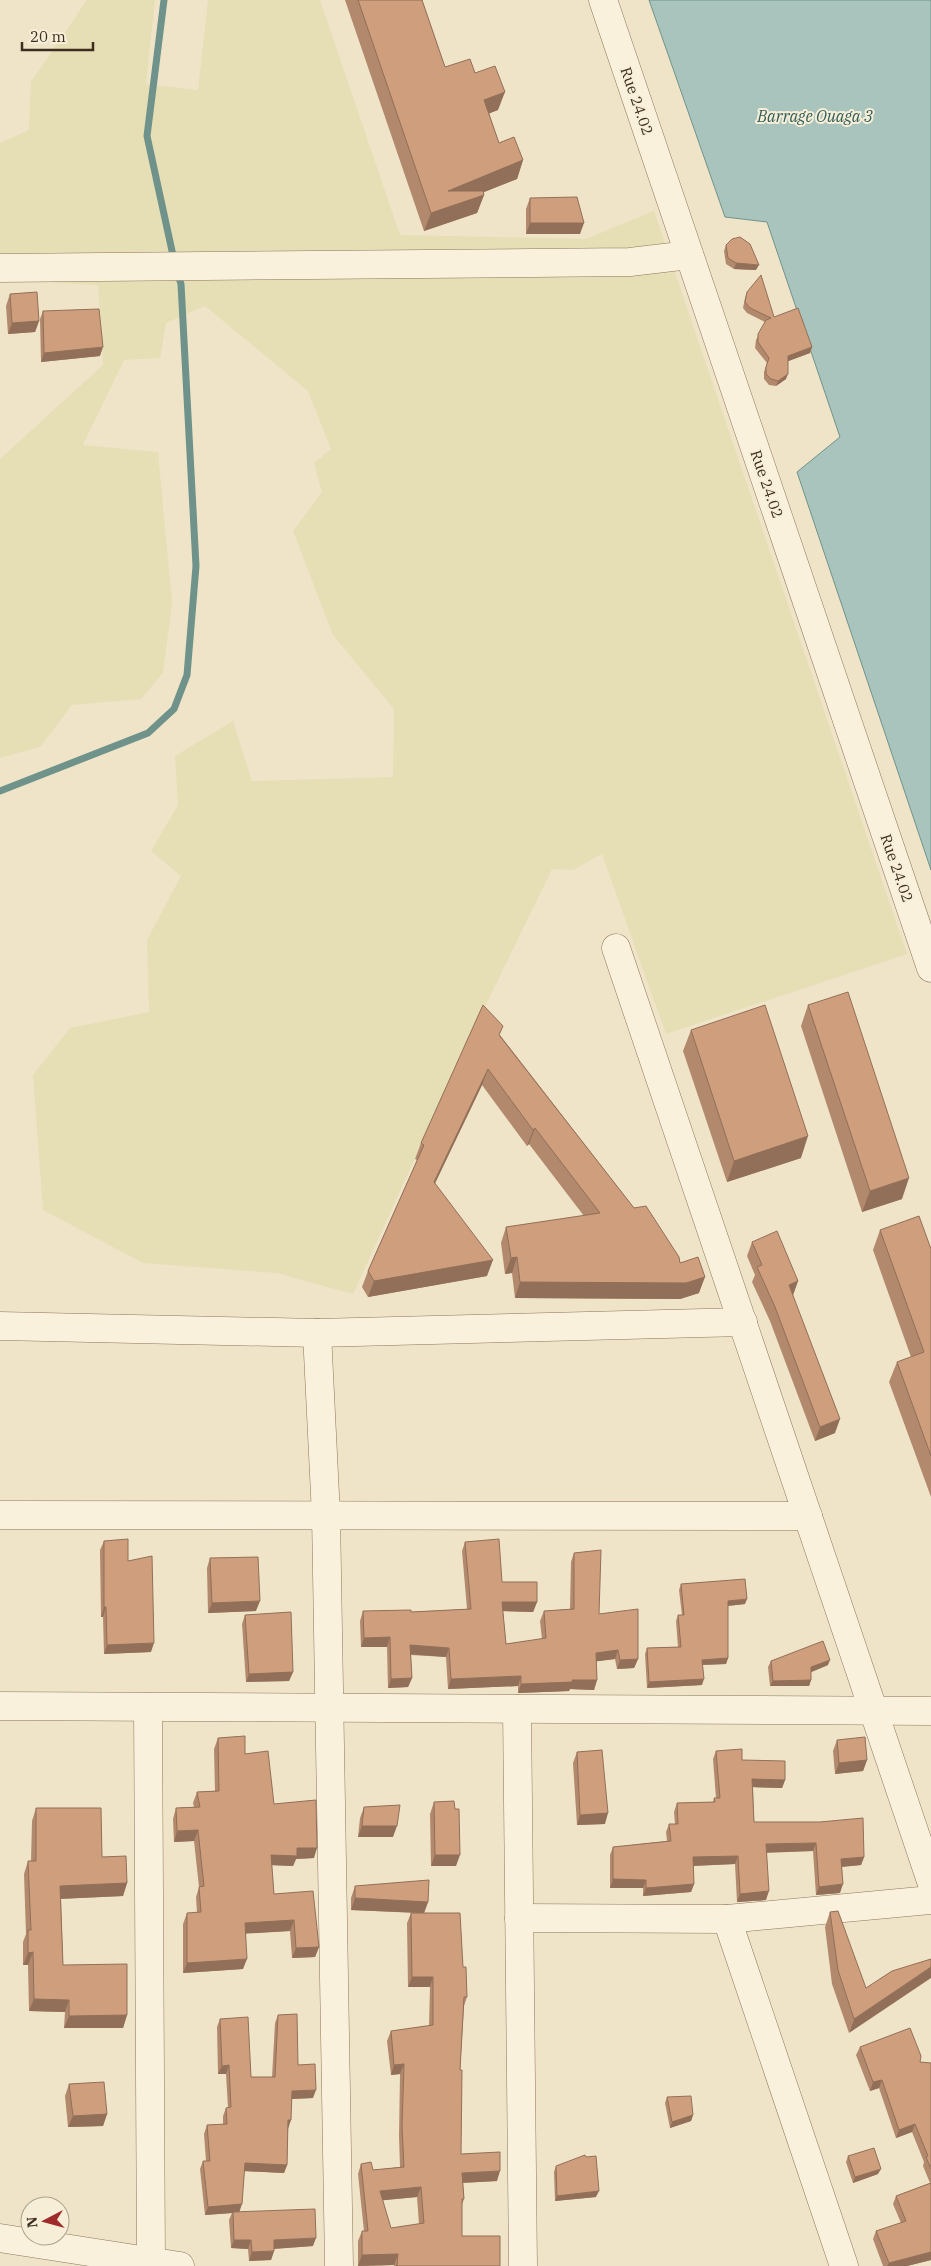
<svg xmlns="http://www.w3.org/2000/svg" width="931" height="2266" font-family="'IBM Plex Serif',serif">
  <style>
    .farmland { fill: #e6deb5 }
    .water { fill: #a9c4bc; stroke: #6f938a }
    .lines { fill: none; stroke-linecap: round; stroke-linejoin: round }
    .stream { stroke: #6f938a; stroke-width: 7 }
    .minor-casing { stroke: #8d765c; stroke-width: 29 }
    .minor { stroke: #faf1dc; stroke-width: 28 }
    .wall { fill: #b2896c; fill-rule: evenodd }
    .shaded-wall { fill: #916f58 }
    .building { fill: #cf9f7d; stroke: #916f58; fill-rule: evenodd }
    .labels { text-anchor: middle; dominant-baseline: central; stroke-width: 4; stroke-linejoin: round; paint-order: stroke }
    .street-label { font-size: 15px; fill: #3d2e20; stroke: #f7eed8 }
    .water-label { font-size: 16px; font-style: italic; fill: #2f5d5a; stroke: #f7eed8 }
  </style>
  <rect width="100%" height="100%" fill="#f0e4c8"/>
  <polygon class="farmland" points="87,0 155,0 146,84 198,90 208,0 320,0 400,235 586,239 654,211 907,954 666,1034 602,854 573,870 552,869 478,1021 353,1294 277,1273 143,1263 43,1210 33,1075 70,1028 149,1012 147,940 181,876 151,851 178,805 175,756 233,721 252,781 393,777 394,709 333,635 293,531 322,492 314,463 331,449 308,391 205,306 166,323 160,358 124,360 83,445 158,452 172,603 163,673 141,699 72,705 40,747 0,758 0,459 103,365 98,285 0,280 0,143 29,130 31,82"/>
  <polygon class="water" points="649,0 931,0 931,870 797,472 840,437 767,222 725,217"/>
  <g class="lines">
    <g class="stream">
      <polyline points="164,0 147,136 174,260"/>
      <polyline points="0,791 148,733 174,709 187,675 196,566 181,284 177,272"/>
    </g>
    <g class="minor-casing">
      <g id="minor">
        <polyline points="603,0 931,968"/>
        <polyline points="0,268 630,262 689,255"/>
        <polyline points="616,948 931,1881"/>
        <polyline points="0,1326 317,1333 743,1322"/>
        <polyline points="317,1333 326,1515 339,2266"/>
        <polyline points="0,1515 808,1516"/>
        <polyline points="0,1706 931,1711"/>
        <polyline points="148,1707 151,2262"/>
        <polyline points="517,1709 523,2266"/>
        <polyline points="519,1918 727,1919 931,1900"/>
        <polyline points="727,1919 844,2266"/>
        <polyline points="0,2238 180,2266"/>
      </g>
    </g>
    <use href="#minor" class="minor"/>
  </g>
  <g class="wall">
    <polygon points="345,0 422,0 445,67 475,73 498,110 489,113 499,143 523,160 517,179 483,192 484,195 477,213 424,231"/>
    <polygon points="530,198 580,234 526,234 526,209"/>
    <polygon points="726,245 756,270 734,269 726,264 724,251"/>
    <polygon points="747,292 774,317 812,347 810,353 788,361 786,379 776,386 769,385 764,379 764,372 767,363 755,348 756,340 765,322 747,313 743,308 745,298"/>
    <polygon points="10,294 39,321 35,332 8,334 6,306"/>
    <polygon points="43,311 100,356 41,362 40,319"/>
    <polygon points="808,1005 902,1199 862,1212 801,1026"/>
    <polygon points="691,1030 801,1158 727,1182 683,1051"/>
    <polygon points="500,1035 634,1208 680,1263 699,1293 680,1299 515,1298 512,1273 505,1274 501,1243 506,1227 584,1216 529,1144 527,1146 482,1085 435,1183 487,1276 368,1297 362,1287 368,1271 417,1160 415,1159 421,1143"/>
    <polygon points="880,1230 931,1249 931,1497 889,1382 897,1362 911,1357 873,1250"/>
    <polygon points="752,1242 798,1281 793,1295 835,1433 815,1441 770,1321 752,1282 755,1275 747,1256"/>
    <polygon points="104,1541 128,1561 151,1652 104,1654 103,1617 101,1617 100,1550"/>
    <polygon points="465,1542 502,1582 537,1602 533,1612 503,1611 506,1644 542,1639 540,1621 544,1611 570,1609 571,1562 574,1553 599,1614 638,1659 634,1668 617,1669 615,1659 596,1661 597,1680 594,1690 570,1689 569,1691 518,1693 518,1686 448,1689 446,1657 411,1655 412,1678 408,1687 388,1688 387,1647 361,1647 360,1621 363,1611 411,1612 467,1609 462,1551"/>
    <polygon points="210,1558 256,1611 208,1613 207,1568"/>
    <polygon points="681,1584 745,1604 728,1606 728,1658 726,1664 702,1665 702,1685 647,1688 645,1654 647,1648 678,1647 676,1621 678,1615 682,1615 679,1590"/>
    <polygon points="245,1615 293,1672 289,1681 246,1682 242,1624"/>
    <polygon points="771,1661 828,1665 811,1672 811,1680 809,1686 770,1686 768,1667"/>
    <polygon points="218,1738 245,1754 274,1804 314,1858 296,1859 293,1866 272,1865 274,1894 319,1947 315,1957 292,1958 290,1931 246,1933 243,1969 183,1973 183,1924 187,1913 197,1913 196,1897 199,1887 194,1841 174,1842 173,1819 176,1808 194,1807 193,1803 197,1792 215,1791 214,1749"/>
    <polygon points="837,1740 867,1760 863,1771 835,1774 833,1751"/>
    <polygon points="716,1751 742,1760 785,1780 782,1788 753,1787 754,1822 864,1857 861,1865 842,1867 840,1893 816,1895 813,1851 767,1852 766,1900 737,1902 735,1864 693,1866 694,1884 691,1892 643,1896 643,1888 610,1888 610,1855 613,1847 667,1841 666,1832 669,1824 675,1824 674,1812 677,1803 713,1802 714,1798 716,1798 713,1759"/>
    <polygon points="577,1752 605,1824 577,1825 573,1763"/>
    <polygon points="434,1802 455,1809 456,1866 431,1866 430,1814"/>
    <polygon points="364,1807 393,1837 358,1837 360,1818"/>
    <polygon points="36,1808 102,1857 127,1883 123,1896 61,1899 63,1965 127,2015 123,2028 64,2028 65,2012 29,2011 28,1965 23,1965 23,1942 26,1934 24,1874 28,1861 31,1861 32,1821"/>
    <path d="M355 1886 428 1902 424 1913 463 1967 467 1997 464 2006 460 2070 461 2154 497 2181 463 2183 464 2199 462 2205V2236L500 2266H394V2265L358 2266V2241L362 2231H364L358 2174 361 2164 373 2170 400 2167 399 2136 400 2074 391 2075 387 2041 391 2031 429 2026 430 1987H408L407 1923 411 1913H417L351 1910V1898ZM417 2197 419 2224 391 2228 382 2200Z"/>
    <polygon points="830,1912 866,1988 849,2033 832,1984 825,1927"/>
    <polygon points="278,2015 298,2065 313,2098 292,2099 288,2128 287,2165 284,2173 244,2171 239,2212 313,2246 274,2249 274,2251 271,2260 249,2261 248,2249 231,2248 229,2220 232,2213 205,2215 200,2169 203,2161 206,2161 204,2134 207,2125 223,2124 223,2116 226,2108 228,2108 226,2074 218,2074 217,2027 220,2019 251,2077 272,2077 275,2023"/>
    <polygon points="860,2047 920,2062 931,2063 931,2260 907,2266 883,2266 873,2239 876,2231 901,2223 893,2204 896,2196 930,2183 923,2166 924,2162 912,2132 896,2138 879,2088 870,2091 856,2055"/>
    <polygon points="69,2084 107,2114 103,2126 68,2127 65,2096"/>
    <polygon points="667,2097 693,2115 691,2121 670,2128 665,2103"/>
    <polygon points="848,2156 878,2174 853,2183 846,2162"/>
    <polygon points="556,2166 596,2197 555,2201 554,2172"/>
  </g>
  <g class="shaded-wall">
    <polygon points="505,92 498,110 478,118 484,100"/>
    <polygon points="523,160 517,179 447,207 484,195 477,213 424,231 431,213 448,191"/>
    <polygon points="530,223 584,223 580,234 526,234"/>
    <polygon points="736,263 759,265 756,270 734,269"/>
    <polygon points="39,321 35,332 8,334 12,323"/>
    <polygon points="103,347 100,356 41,362 44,353"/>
    <polygon points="812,347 810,353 786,362 788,356"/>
    <polygon points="788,374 786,379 776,386 778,381"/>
    <polygon points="488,1069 482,1085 428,1198 434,1182"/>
    <polygon points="535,1128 529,1144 527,1146 533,1130"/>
    <polygon points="808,1136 801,1158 727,1182 734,1161"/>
    <polygon points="909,1178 902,1199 862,1212 870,1191"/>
    <polygon points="517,1257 512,1273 505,1274 511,1258"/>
    <polygon points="493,1260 487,1276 368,1297 374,1281"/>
    <polygon points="705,1277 699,1293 680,1299 515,1298 520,1282"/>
    <polygon points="798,1281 793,1295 789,1285"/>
    <polygon points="840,1419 835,1433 815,1441 820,1427"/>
    <polygon points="747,1599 745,1604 726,1606 728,1601"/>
    <polygon points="260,1601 256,1611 208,1613 212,1603"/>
    <polygon points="502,1602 537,1602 533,1612 498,1611"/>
    <polygon points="104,1607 106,1607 103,1617 101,1617"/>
    <polygon points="390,1637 387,1647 361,1647 364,1638"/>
    <polygon points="154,1643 151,1652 104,1654 107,1645"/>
    <polygon points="410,1645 449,1648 446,1657 407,1654"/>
    <polygon points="618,1650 615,1659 592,1662 596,1653"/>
    <polygon points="728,1658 726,1664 699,1665 702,1660"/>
    <polygon points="638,1659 634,1668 617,1669 620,1660"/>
    <polygon points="830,1660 828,1665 809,1673 811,1667"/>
    <polygon points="293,1672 289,1681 246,1682 249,1674"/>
    <polygon points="521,1676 518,1686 448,1689 451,1679"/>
    <polygon points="412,1678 408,1687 388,1688 391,1679"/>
    <polygon points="704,1679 702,1685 647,1688 649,1682"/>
    <polygon points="572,1680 597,1680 594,1690 570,1689 569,1691 518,1693 521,1684"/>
    <polygon points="811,1680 809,1686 770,1686 773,1681"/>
    <polygon points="867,1760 863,1771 835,1774 839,1763"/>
    <polygon points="752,1779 785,1780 782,1788 749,1787"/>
    <polygon points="608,1813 605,1824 577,1825 580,1815"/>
    <polygon points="362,1826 397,1826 393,1837 358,1837"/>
    <polygon points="198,1830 194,1841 174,1842 177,1831"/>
    <polygon points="816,1843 813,1851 763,1853 766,1844"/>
    <polygon points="297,1848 317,1848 314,1858 296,1859 293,1866 267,1865 271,1855"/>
    <polygon points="435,1855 460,1855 456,1866 431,1866"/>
    <polygon points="738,1856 735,1864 690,1866 693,1857"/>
    <polygon points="864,1857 861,1865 838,1867 841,1859"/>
    <polygon points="613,1879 646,1880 643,1888 610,1888"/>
    <polygon points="127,1883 123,1896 55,1899 60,1886"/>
    <polygon points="694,1884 691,1892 643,1896 646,1888"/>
    <polygon points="843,1884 840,1893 816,1895 819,1887"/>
    <polygon points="769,1891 766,1900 737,1902 740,1894"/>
    <polygon points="355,1898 428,1902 424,1913 351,1910"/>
    <polygon points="294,1920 290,1931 241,1934 245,1923"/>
    <polygon points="319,1947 315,1957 292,1958 296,1948"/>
    <polygon points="33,1952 28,1965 23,1965 28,1953"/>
    <polygon points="247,1959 243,1969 183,1973 187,1963"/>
    <polygon points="931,1967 931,1978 849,2033 854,2019"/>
    <polygon points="412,1977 433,1977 430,1987 408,1987"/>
    <polygon points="34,1999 69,2000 65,2012 29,2011"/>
    <polygon points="127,2015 123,2028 64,2028 69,2016"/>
    <polygon points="404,2064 400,2074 391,2075 394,2065"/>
    <polygon points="229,2065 226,2074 218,2074 222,2066"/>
    <polygon points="882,2080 879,2088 870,2091 873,2082"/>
    <polygon points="316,2090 313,2098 289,2099 292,2091"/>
    <polygon points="107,2114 103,2126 68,2127 73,2116"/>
    <polygon points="693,2115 691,2121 670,2128 672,2122"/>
    <polygon points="288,2120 291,2120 288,2129"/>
    <polygon points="915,2124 912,2132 896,2138 899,2130"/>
    <polygon points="245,2163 287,2165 284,2173 242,2171"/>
    <polygon points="881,2169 878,2174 853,2183 855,2177"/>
    <polygon points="500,2171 497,2181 458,2183 462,2173"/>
    <polygon points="421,2187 417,2197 376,2201 380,2191"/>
    <polygon points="599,2191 596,2197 555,2201 557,2196"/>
    <polygon points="242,2204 239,2213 233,2212 232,2213 205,2215 208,2207"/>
    <polygon points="316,2238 313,2246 271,2249 274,2240"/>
    <polygon points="234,2240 251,2240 248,2249 231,2248"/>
    <polygon points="274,2251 271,2260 249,2261 252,2252"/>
    <polygon points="931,2252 931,2260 907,2266 887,2266 889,2263"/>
    <polygon points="398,2254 394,2265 358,2266 362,2255"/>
  </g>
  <g class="building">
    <polygon points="358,0 422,0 445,67 470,59 475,73 495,66 505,92 484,100 499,143 514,137 523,160 448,191 483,191 484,195 431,213"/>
    <polygon points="577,197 584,223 530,223 530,198"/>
    <polygon points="740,237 750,244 759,265 736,263 728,258 726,245 732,239"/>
    <polygon points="761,275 774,317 798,308 812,347 788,356 788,374 778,381 771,379 766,374 766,367 769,358 758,342 758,334 766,320 771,318 750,308 745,302 747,292"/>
    <polygon points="37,292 39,321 12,323 10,294"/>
    <polygon points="99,309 103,347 44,353 43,311"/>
    <polygon points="848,992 909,1178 870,1191 808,1005"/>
    <polygon points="483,1005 503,1026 499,1035 634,1208 646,1206 679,1257 680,1263 698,1257 705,1277 686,1283 520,1282 517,1257 511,1258 506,1227 600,1213 535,1128 533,1130 488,1069 434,1182 493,1260 374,1281 368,1271 424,1145 421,1143"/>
    <polygon points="765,1005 808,1136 734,1161 691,1030"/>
    <polygon points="919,1216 931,1249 931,1456 897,1362 924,1352 880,1230"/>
    <polygon points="777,1231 798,1281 789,1285 840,1419 820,1427 775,1307 757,1267 762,1265 752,1242"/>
    <polygon points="128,1539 128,1561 152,1556 154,1643 107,1645 106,1607 104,1607 104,1541"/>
    <polygon points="499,1539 502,1582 537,1582 537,1602 502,1602 506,1644 546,1638 544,1611 574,1609 574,1553 601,1550 599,1614 638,1609 638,1659 620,1660 618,1650 596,1653 597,1680 572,1680 573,1682 521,1684 521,1676 451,1679 449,1648 410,1645 412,1678 391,1679 390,1637 364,1638 363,1611 411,1610 411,1612 471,1609 465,1542"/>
    <polygon points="258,1557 260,1601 212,1603 210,1558"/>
    <polygon points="745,1579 747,1599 728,1601 728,1658 702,1660 704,1679 649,1682 647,1648 681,1647 678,1615 684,1615 681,1584"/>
    <polygon points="291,1612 293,1672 249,1674 245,1615"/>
    <polygon points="823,1641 830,1660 811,1667 811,1680 773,1681 771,1661"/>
    <polygon points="245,1736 245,1754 268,1751 274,1804 316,1800 317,1848 297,1848 297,1856 271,1855 274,1894 313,1891 319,1947 296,1948 294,1920 245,1923 247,1959 187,1963 187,1913 201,1912 199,1887 204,1886 198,1830 177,1831 176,1808 200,1807 197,1792 219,1791 218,1738"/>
    <polygon points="865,1737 867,1760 839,1763 837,1740"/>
    <polygon points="742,1749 742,1760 785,1761 785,1780 752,1779 754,1822 820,1822 863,1818 864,1857 841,1859 843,1884 819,1887 816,1843 766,1844 769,1891 740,1894 738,1856 693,1857 694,1884 646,1888 646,1880 613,1879 613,1847 671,1841 669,1824 678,1824 677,1803 715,1802 714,1798 720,1798 716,1751"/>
    <polygon points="602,1750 608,1813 580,1815 577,1752"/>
    <polygon points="454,1801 455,1809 459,1809 460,1855 435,1855 434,1802"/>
    <polygon points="400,1805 397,1826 362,1826 364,1807"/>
    <polygon points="36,1808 101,1808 102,1857 126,1856 127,1883 60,1886 63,1965 127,1964 127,2015 69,2016 69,2000 34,1999 33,1952 28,1953 28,1930 31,1930 28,1861 36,1861"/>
    <polygon points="429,1880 428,1902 355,1898 355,1886"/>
    <polygon points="838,1911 866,1988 892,1971 931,1959 931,1967 854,2019 838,1970 830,1912"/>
    <path d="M411 1913H460L463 1967H466L467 1997H464L460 2070H462L461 2154 500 2152V2171L462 2173 464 2199H462V2236H500V2266H397L398 2254 362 2255V2231H368L361 2164 371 2162 373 2170 404 2167 402 2126 404 2064 394 2065 391 2031 433 2025V1977H412ZM421 2187 424 2223 391 2228 380 2191Z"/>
    <polygon points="297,2014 298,2065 315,2064 316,2090 292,2091 291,2120 288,2120 287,2165 245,2163 242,2204 208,2207 203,2161 210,2161 207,2125 227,2124 226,2108 231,2107 229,2065 222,2066 220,2019 248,2017 251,2077 275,2077 278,2015"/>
    <polygon points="910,2028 921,2056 920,2062 931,2063 931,2169 926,2157 928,2156 915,2124 899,2130 882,2080 873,2082 860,2047"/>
    <polygon points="104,2082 107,2114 73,2116 69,2084"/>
    <polygon points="691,2096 693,2115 672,2122 667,2097"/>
    <polygon points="874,2148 881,2169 855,2177 848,2156"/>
    <polygon points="585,2155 586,2157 596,2156 599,2191 557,2196 556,2166"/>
    <polygon points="931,2183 931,2252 889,2263 876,2231 906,2221 896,2196"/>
    <polygon points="315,2209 316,2238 274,2240 274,2251 252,2252 251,2240 234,2240 233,2212"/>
  </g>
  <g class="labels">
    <g class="street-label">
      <text transform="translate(637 101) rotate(71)">Rue 24.02</text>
      <text transform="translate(767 484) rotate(71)">Rue 24.02</text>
      <text transform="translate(897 868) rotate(71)">Rue 24.02</text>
    </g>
    <g class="water-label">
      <text x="815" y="116">Barrage Ouaga 3</text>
    </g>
  </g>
  <g transform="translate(45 2221) rotate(264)"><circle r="24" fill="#f7eed8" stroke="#ada18e"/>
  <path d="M0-4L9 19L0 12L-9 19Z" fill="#9e2a2b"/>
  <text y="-8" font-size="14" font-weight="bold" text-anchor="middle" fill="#3d2e20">N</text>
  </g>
  <path d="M22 42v8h71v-8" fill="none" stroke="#3d2e20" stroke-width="2.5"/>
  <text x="30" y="42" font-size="15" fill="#3d2e20" stroke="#f7eed8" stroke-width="4" paint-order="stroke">20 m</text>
</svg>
